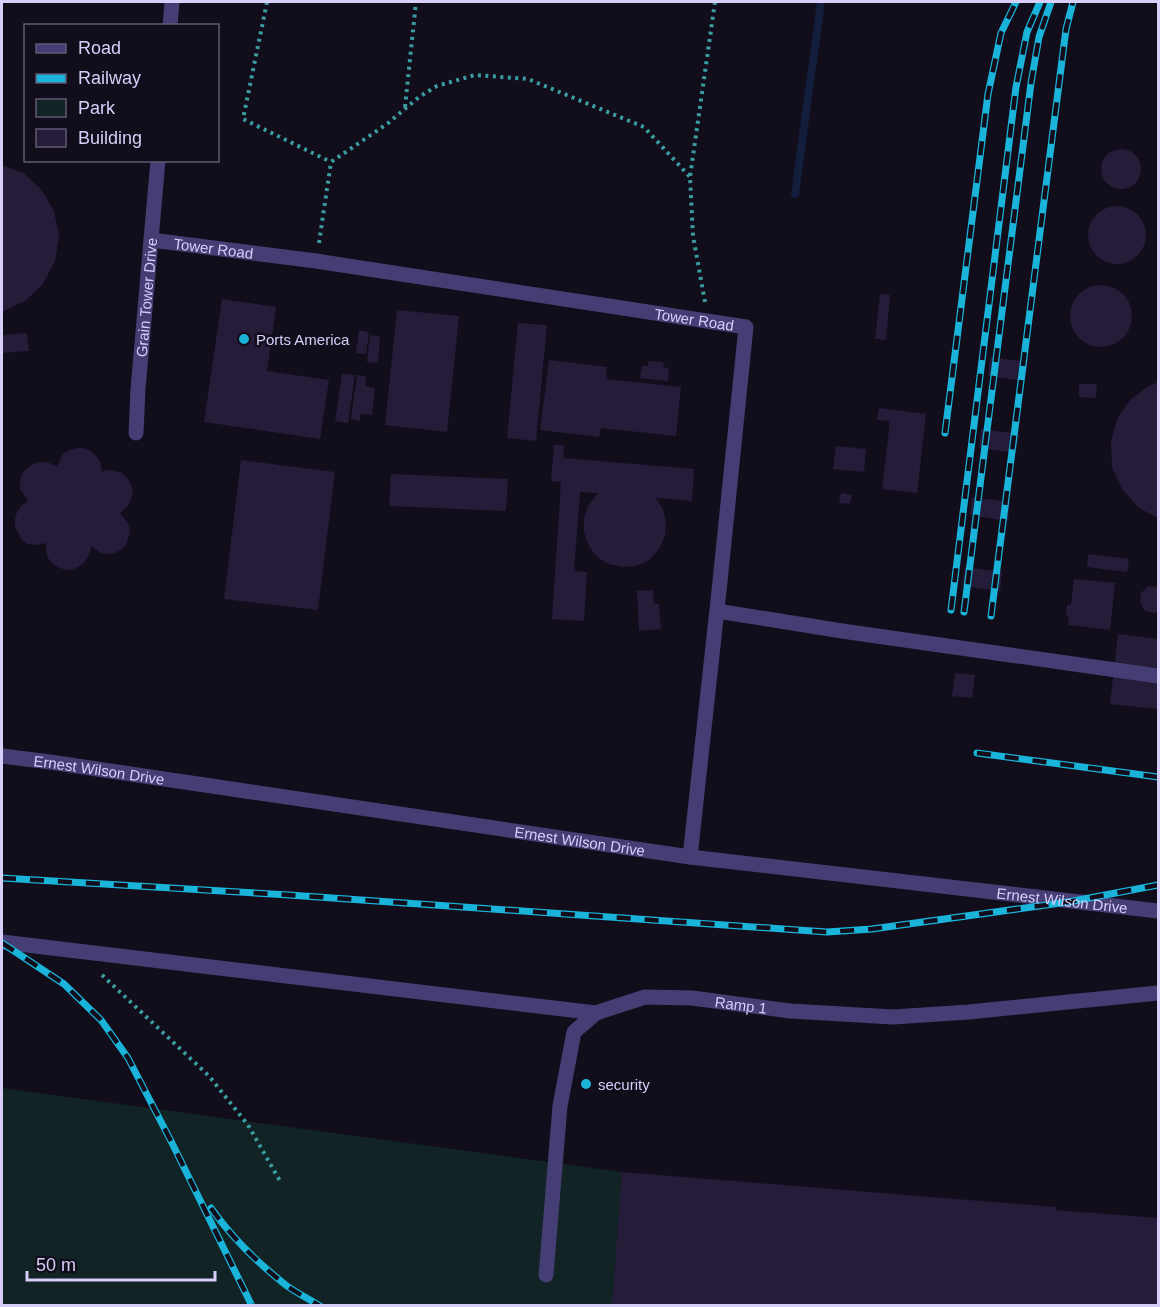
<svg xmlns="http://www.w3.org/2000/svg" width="1160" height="1307" font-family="Helvetica,sans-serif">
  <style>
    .green { fill: #112324 }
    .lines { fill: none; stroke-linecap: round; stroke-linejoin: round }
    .stream { stroke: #121e3b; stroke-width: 8 }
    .building { fill: #251c3a }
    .path { stroke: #3b9da0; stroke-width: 4; stroke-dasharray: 3 4.5; stroke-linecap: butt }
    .minor { stroke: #453e75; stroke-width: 15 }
    .rail-casing { stroke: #1ab3d9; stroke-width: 7 }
    .rail { stroke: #110d1b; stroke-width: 4.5; stroke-dasharray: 14; stroke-linecap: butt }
    .poi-dot { fill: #1ab3d9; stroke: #110d1b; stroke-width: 2 }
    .labels { text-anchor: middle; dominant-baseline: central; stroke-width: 5; stroke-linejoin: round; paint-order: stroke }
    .street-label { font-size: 15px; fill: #d7cef9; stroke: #110d1b }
    .poi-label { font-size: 15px; fill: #d7cef9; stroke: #110d1b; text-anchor: start }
  </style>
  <rect width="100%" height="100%" fill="#110d1b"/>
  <polygon class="green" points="2,1088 622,1172 614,1305 2,1306"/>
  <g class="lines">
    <polyline class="stream" points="795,194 821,2"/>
  </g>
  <g class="building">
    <circle cx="1121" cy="169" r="20"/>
    <polygon points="2,165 23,173 41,189 54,211 59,236 55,261 43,284 25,301 2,312"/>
    <circle cx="1117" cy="235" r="29"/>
    <circle cx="1101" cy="316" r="31"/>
    <polygon points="880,294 890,295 886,340 875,339"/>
    <polygon points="222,299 276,307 267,371 329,380 320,439 204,422"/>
    <polygon points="397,310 459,316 447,432 385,425"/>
    <polygon points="518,323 547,325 536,441 507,438"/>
    <polygon points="359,330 369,332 366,354 356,353"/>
    <polygon points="27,333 29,351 2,353 2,335"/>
    <polygon points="370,335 380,336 378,363 367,362"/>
    <polygon points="990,357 1028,362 1025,381 988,376"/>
    <polygon points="549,360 607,367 606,379 681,387 676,436 601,428 599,437 540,430"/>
    <polygon points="648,361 664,362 663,367 669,368 668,381 640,378 642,366 648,366"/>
    <polygon points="342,374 355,375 348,423 335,421"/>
    <polygon points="357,375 366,376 365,386 375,388 372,415 361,414 360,421 351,419"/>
    <polygon points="1158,382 1158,518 1139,508 1122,489 1112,467 1111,442 1117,419 1130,400 1149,386"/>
    <polygon points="1079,384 1097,384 1096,398 1079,397"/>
    <polygon points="879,408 926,414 917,493 882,489 890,421 877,420"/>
    <polygon points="981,429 1019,434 1016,453 979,448"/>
    <polygon points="554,445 564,445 563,458 694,469 692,501 656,498 663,509 666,522 665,536 659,549 649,560 636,566 622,567 608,564 596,556 588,544 584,532 584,518 588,506 598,493 580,492 574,571 587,572 584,621 552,619 561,482 551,481"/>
    <polygon points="836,446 866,449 864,472 833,469"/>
    <polygon points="77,448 84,448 91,451 96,456 100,462 102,472 108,470 115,471 122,473 127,478 131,485 133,492 131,499 128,506 120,513 128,523 130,531 126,545 121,550 114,553 106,554 99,552 91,546 90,553 86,560 81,565 74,569 67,570 60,568 53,564 48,558 46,551 46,543 36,545 28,544 22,540 15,527 15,519 17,512 21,506 28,501 20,489 20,481 22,474 27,468 33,464 40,462 47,462 54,465 57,467 63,454 70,450"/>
    <polygon points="241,460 335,472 318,610 224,599"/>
    <polygon points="391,474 508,479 506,511 389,506"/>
    <polygon points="841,493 852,495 850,504 839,503"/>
    <polygon points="972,497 1010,502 1008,521 970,515"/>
    <polygon points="1088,554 1129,559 1127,572 1087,567"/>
    <polygon points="965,567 1002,572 1000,591 962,586"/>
    <polygon points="1074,579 1115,583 1110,630 1068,625 1069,617 1066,616 1067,605 1071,605"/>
    <polygon points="1151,586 1158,587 1158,612 1153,613 1144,610 1140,602 1141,593 1147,587"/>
    <polygon points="653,590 654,604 659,604 661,629 639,631 637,591"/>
    <polygon points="1118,634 1158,639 1158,709 1110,704"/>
    <polygon points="955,673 975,675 972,698 952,696"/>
    <polygon points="581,1079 591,1079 591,1090 580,1089"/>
    <polygon points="622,1172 1056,1207 1055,1210 1158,1218 1158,1306 612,1306"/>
  </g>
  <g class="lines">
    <g class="path">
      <polyline points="267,2 243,119 331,162"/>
      <polyline points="405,107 416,2"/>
      <polyline points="319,243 331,162 387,124 419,97 437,86 475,75 528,79 644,127 690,177"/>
      <polyline points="705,302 693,236 690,177 715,2"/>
      <polyline points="102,975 209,1076 248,1125 280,1181"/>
    </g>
    <g class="minor">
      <polyline points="170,26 172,2"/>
      <path id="s1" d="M151 240 316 261 746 327 719 591 690 857"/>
      <path id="s2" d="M136 433 138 389 158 160"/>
      <polyline points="717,611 842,631 1158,676"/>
      <path id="s3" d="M2 756 50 762 690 857 1158 911"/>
      <polyline points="2,942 596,1013"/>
      <path id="s4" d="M546 1275 560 1106 574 1032 596 1013 645 997 692 998 790 1011 893 1017 969 1012 1158 993"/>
    </g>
    <g class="rail-casing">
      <g id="rail">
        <polyline points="945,433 988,94 1001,33 1016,2"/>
        <polyline points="951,610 1016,87 1027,32 1040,2"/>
        <polyline points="964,612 1031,83 1039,37 1051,2"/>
        <polyline points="991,616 1066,29 1073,2"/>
        <polyline points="977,753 1158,777"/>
        <polyline points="2,878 289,895 827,932 872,929 1068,902 1158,885"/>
        <polyline points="2,943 64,984 101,1020 128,1058 172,1143 252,1306"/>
        <path d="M211 1208C232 1238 259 1264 287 1286 297 1293 309 1299 320 1306"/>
      </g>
    </g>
    <use href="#rail" class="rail"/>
  </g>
  <g class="poi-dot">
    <circle cx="244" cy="339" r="6"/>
    <circle cx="586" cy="1084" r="6"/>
  </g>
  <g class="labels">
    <g class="street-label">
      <text stroke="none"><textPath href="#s1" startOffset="63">Tower Road</textPath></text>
      <text stroke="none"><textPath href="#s2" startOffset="136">Grain Tower Drive</textPath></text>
      <text stroke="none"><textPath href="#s1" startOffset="549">Tower Road</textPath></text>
      <text stroke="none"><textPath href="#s3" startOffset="98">Ernest Wilson Drive</textPath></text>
      <text stroke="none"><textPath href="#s3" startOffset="584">Ernest Wilson Drive</textPath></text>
      <text stroke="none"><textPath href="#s3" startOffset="1070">Ernest Wilson Drive</textPath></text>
      <text stroke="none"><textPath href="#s4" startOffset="422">Ramp 1</textPath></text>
    </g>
    <g class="poi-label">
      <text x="256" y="339">Ports America</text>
      <text x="598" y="1084">security</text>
    </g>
  </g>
  <rect width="1160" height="1307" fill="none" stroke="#d7cef9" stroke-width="6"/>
  <rect x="24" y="24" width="195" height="138" fill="#110d1b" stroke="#605a74" stroke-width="1.5"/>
  <rect x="36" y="44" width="30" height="9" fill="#453e75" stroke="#605a74" stroke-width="1.5"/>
  <text x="78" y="54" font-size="18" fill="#d7cef9">Road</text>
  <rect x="36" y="74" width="30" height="9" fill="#1ab3d9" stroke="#605a74" stroke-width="1.5"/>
  <text x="78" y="84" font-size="18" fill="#d7cef9">Railway</text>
  <rect x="36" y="99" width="30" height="18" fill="#112324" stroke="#605a74" stroke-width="1.5"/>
  <text x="78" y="114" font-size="18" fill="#d7cef9">Park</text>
  <rect x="36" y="129" width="30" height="18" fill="#251c3a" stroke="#605a74" stroke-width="1.5"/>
  <text x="78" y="144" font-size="18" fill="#d7cef9">Building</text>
  <path d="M27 1271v9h188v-9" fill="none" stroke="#d7cef9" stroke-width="3"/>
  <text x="36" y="1271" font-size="18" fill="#d7cef9" stroke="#110d1b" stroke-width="4.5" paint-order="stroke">50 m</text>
</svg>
